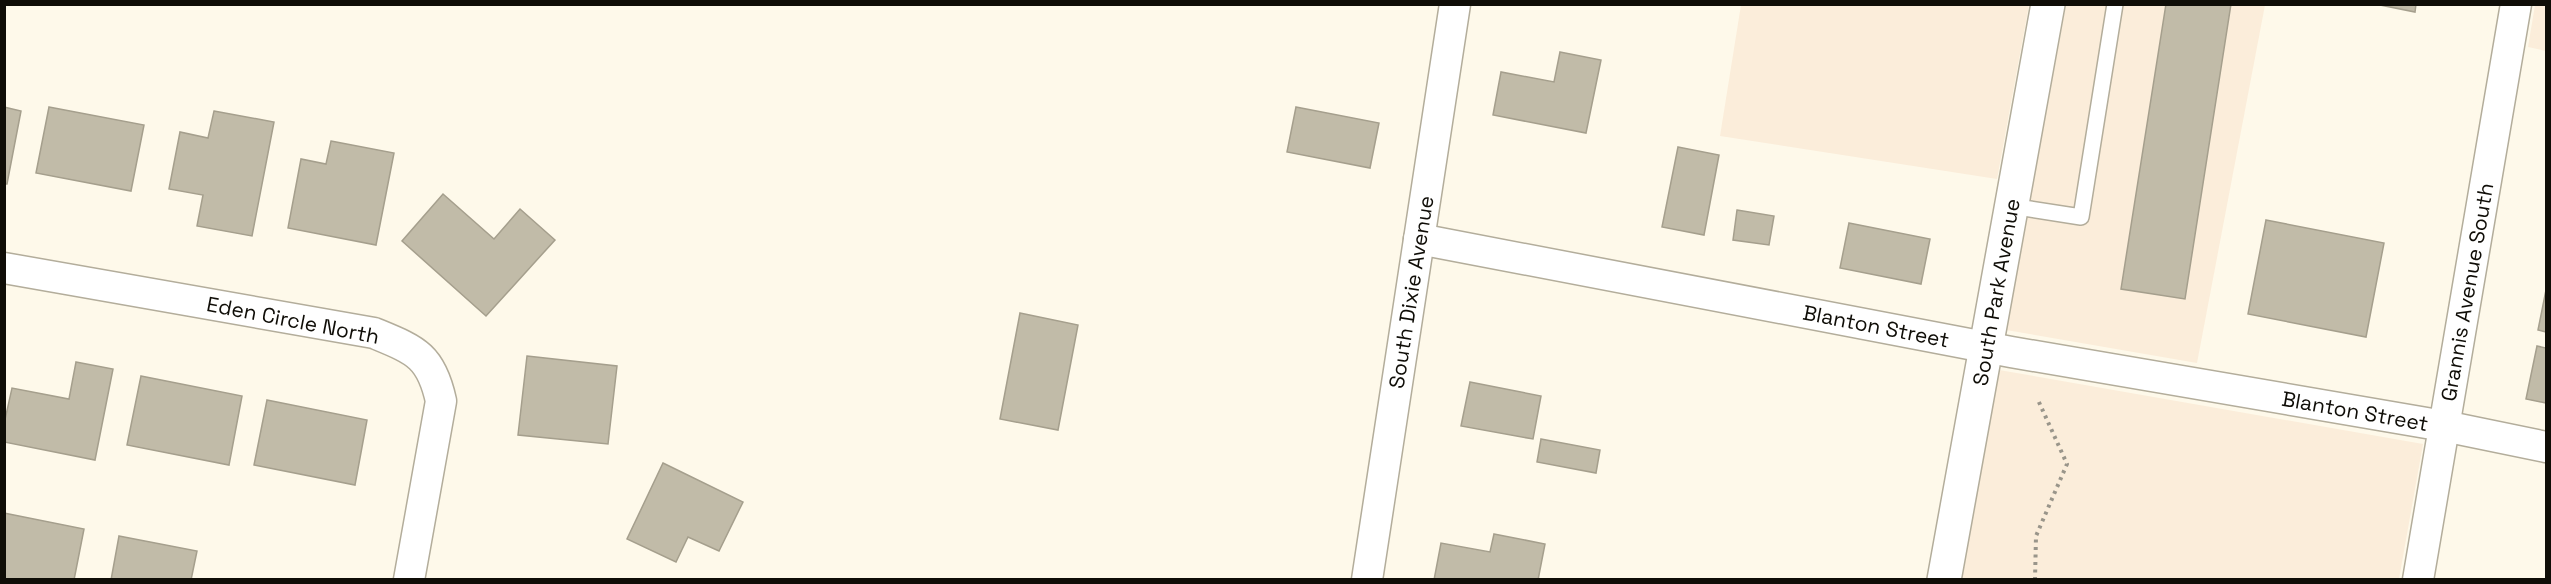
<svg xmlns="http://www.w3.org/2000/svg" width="2551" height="584" font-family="'Space Grotesk',sans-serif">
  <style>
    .commercial { fill: #fbedda }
    .building { fill: #c1bba8; stroke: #a59f8d; stroke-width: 1.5 }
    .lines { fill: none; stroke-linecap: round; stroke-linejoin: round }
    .service-casing { stroke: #b3ad9b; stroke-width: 18 }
    .minor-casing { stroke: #b3ad9b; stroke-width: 33 }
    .tertiary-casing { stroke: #b3ad9b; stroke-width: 36 }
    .path { stroke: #99958a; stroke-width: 4; stroke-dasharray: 3 4.5; stroke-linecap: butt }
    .service { stroke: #fff; stroke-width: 15 }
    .minor { stroke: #fff; stroke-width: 30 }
    .tertiary { stroke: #fff; stroke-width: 33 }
    .labels { text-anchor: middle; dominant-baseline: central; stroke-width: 5; stroke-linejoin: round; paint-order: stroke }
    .street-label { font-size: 21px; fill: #0f0d07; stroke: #fff }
  </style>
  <rect width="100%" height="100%" fill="#fef9ea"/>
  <g class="commercial">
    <polygon points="1741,5 2029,5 1997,179 1720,136"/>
    <polygon points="2066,5 2265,5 2197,363 2006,330"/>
    <polygon points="2535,5 2546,5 2546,51 2528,47"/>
    <polygon points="1999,370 2423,444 2399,579 1962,579"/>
  </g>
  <g class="building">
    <polygon points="2166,4 2231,4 2185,299 2121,289"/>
    <polygon points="2375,4 2416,4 2415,12"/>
    <polygon points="1560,52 1601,60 1586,133 1493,115 1501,72 1554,82"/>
    <polygon points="4,107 21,111 7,184 4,184"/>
    <polygon points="49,107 144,125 131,191 36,173"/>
    <polygon points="1296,107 1379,123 1370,168 1287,152"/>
    <polygon points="214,111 274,122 252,236 197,226 203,195 169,189 180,132 208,138"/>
    <polygon points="331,141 394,153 376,245 288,228 301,159 326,164"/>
    <polygon points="1678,147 1719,155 1704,235 1662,227"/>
    <polygon points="443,194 494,239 520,209 555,240 486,316 402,241"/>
    <polygon points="1737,210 1774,216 1769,245 1733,240"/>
    <polygon points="2266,220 2384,243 2366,337 2248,314"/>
    <polygon points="1849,223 1930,239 1921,284 1840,268"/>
    <polygon points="2546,290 2546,332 2538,330"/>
    <polygon points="1020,313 1078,325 1058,430 1000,419"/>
    <polygon points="2537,346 2546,348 2546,403 2526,399"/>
    <polygon points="527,356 617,366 608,444 518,435"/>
    <polygon points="76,362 113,369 95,460 4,442 4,424 12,388 69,399"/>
    <polygon points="141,376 242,396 229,465 127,445"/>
    <polygon points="1470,382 1541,396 1533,439 1461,426"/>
    <polygon points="267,400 367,420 355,485 254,465"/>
    <polygon points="1541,439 1600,450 1596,473 1537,462"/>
    <polygon points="663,463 743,502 719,551 688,537 676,562 627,539"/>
    <polygon points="4,513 84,529 74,580 4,580"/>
    <polygon points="1494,534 1545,544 1538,580 1434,580 1441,543 1490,552"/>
    <polygon points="119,536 197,551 191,580 111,580"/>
  </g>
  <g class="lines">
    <g class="service-casing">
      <polyline id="service" points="2011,206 2081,217 2115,4"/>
    </g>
    <g class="minor-casing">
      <g id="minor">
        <polyline points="1419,239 2011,352 2444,426 2546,447"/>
        <path d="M4 268 374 333C415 350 431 355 441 401L409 580"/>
        <polyline points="1367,580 1455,4"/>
        <polyline points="2418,580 2516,4"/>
      </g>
    </g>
    <g class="tertiary-casing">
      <polyline id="tertiary" points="1944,580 2048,4"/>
    </g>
    <polyline class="path" points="2035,580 2036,536 2067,464 2038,400"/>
    <use href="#service" class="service"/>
    <use href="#minor" class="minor"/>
    <use href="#tertiary" class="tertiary"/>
  </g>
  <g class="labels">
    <g class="street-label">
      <text transform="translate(1411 292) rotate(-81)">South Dixie Avenue</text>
      <text transform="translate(1996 292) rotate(-80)">South Park Avenue</text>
      <text transform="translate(2467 292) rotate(-80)">Grannis Avenue South</text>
      <text transform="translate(293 320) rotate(11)">Eden Circle North</text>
      <text transform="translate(1876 326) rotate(11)">Blanton Street</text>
      <text transform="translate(2355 411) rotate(10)">Blanton Street</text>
    </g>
  </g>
  <rect width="2551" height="584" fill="none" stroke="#0f0d07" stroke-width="12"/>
</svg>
